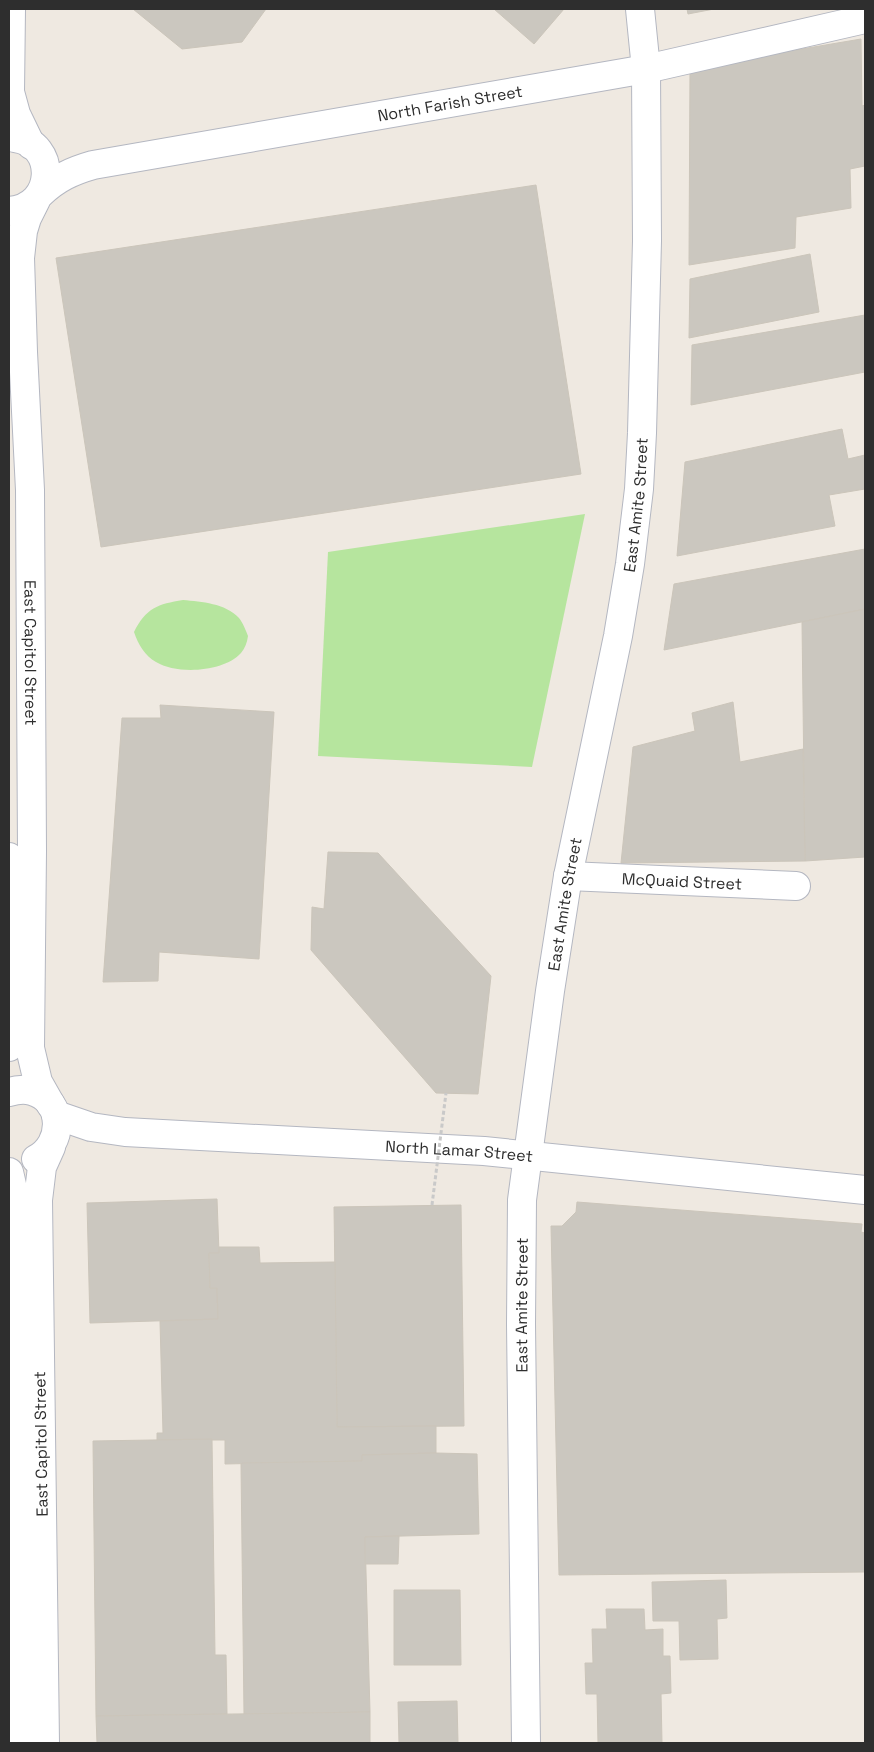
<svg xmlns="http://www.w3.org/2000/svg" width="874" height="1752" font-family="'Space Grotesk',sans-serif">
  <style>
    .green { fill: #b6e59e }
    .building { fill: #cbc7bf; stroke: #cbc5ba }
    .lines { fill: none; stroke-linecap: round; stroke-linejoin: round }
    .minor-casing { stroke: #b4b7c1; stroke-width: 30 }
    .tertiary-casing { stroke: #b4b7c1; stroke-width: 30 }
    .secondary-casing { stroke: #b4b7c1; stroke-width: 30 }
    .minor { stroke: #fff; stroke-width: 28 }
    .tertiary { stroke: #fff; stroke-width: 28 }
    .secondary { stroke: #fff; stroke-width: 28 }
    .path-bridge { stroke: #c9c9c9; stroke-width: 3; stroke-dasharray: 4 2.5; stroke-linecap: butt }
    .labels { text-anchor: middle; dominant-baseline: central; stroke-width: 4; stroke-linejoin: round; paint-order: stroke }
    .street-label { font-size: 16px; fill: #2e2e2e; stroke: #fff }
  </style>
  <rect width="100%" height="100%" fill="#efe9e1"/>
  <g class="green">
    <polygon points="585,514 532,767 318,756 328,552"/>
    <path d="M183 600C202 602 225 603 239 618 243 623 246 631 248 636 247 643 245 648 241 653 224 672 177 675 156 662 145 656 138 644 134 632 146 608 158 604 183 600Z"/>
  </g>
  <g class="building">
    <polygon points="133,9 266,9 242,42 182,49"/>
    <polygon points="494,9 564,9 534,44"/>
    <polygon points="687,9 714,9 688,14"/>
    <polygon points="861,39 862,106 865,105 865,166 850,169 851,208 796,217 795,248 689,265 690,68"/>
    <polygon points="536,185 581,474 101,547 56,258"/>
    <polygon points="810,254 819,312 689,338 690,279"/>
    <polygon points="865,315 865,372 691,405 692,345"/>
    <polygon points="842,429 848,459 865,455 865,489 829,495 835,526 677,556 685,462"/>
    <polygon points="865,549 865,609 664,650 674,584"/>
    <polygon points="865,609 865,857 805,861 802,622"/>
    <polygon points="733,702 740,762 803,749 805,861 621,863 633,747 695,731 692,713"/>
    <polygon points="160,705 274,712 259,959 159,952 158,981 103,982 122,718 161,718"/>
    <polygon points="328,852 378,853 491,976 478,1094 436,1093 311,950 312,907 324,909"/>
    <polygon points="217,1199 219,1253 209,1253 210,1288 217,1288 218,1319 90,1323 87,1203"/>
    <polygon points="577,1202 862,1224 861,1232 865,1233 865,1572 559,1575 551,1226 562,1226 576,1212"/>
    <polygon points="461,1205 464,1426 337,1427 334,1207"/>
    <polygon points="219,1247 259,1247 260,1263 335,1262 337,1427 436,1426 436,1453 362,1455 362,1461 225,1464 225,1440 157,1440 157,1433 163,1433 160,1321 218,1319 217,1288 210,1288 209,1253 219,1253"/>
    <polygon points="212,1439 215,1655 226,1655 227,1714 96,1716 93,1441"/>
    <polygon points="436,1453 477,1454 479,1534 365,1537 370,1712 244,1714 241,1464 242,1463 362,1461 362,1455"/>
    <polygon points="399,1536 398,1564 365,1564 365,1537"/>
    <polygon points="726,1580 727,1618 717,1619 718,1659 680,1660 679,1621 653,1621 652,1582"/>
    <polygon points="394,1590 460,1590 461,1665 394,1665"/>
    <polygon points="606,1609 644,1609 645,1630 663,1629 663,1656 670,1656 671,1693 661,1694 662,1743 598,1743 597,1694 586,1694 585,1663 593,1663 592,1629 607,1629"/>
    <polygon points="457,1701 458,1743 399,1743 398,1702"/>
    <polygon points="370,1712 370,1743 97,1743 96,1716"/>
  </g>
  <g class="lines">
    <g class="minor-casing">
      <g id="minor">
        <path id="s1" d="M41 193C57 178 72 171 93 165L646 69 865 19"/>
        <path id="s2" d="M568 876 796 886"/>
      </g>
    </g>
    <g class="tertiary-casing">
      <g id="tertiary">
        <path id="s3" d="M56 1115 91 1127 125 1132 484 1151 865 1190"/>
      </g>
    </g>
    <g class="secondary-casing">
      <g id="secondary">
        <polyline points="11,9 10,92 16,114 31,145"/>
        <path id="s4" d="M36 200 27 218 23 231 20 258 23 352 30 490 32 851 30 1048 38 1082 51 1105"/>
        <path d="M9 211C57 207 57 143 15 138"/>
        <polyline points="9,857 10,941 9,1047"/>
        <path d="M9 1092C16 1090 25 1089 32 1091 65 1101 64 1144 36 1159"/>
        <polyline points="9,1172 15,1198 16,1216 23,1743"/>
        <polyline points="45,1743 38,1200 42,1167 51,1147"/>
        <path id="s5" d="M526 1743 521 1324 522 1200 550 991 568 876 618 636 630 564 639 489 642 433 647 241 646 69 640 9"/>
      </g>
    </g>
    <use href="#minor" class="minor"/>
    <use href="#tertiary" class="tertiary"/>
    <use href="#secondary" class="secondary"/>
    <polyline class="path-bridge" points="432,1205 446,1093"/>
  </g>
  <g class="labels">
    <g class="street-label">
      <text stroke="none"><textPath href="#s1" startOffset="422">North Farish Street</textPath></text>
      <text stroke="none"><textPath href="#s5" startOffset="1248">East Amite Street</textPath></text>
      <text stroke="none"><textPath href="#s4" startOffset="456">East Capitol Street</textPath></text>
      <text stroke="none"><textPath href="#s2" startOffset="114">McQuaid Street</textPath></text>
      <text stroke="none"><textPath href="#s5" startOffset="842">East Amite Street</textPath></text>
      <text stroke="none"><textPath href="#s3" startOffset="406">North Lamar Street</textPath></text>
      <text stroke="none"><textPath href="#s5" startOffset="438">East Amite Street</textPath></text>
      <text transform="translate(41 1444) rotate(-91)">East Capitol Street</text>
    </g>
  </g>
  <rect width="874" height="1752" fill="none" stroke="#2e2e2e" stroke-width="20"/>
</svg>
